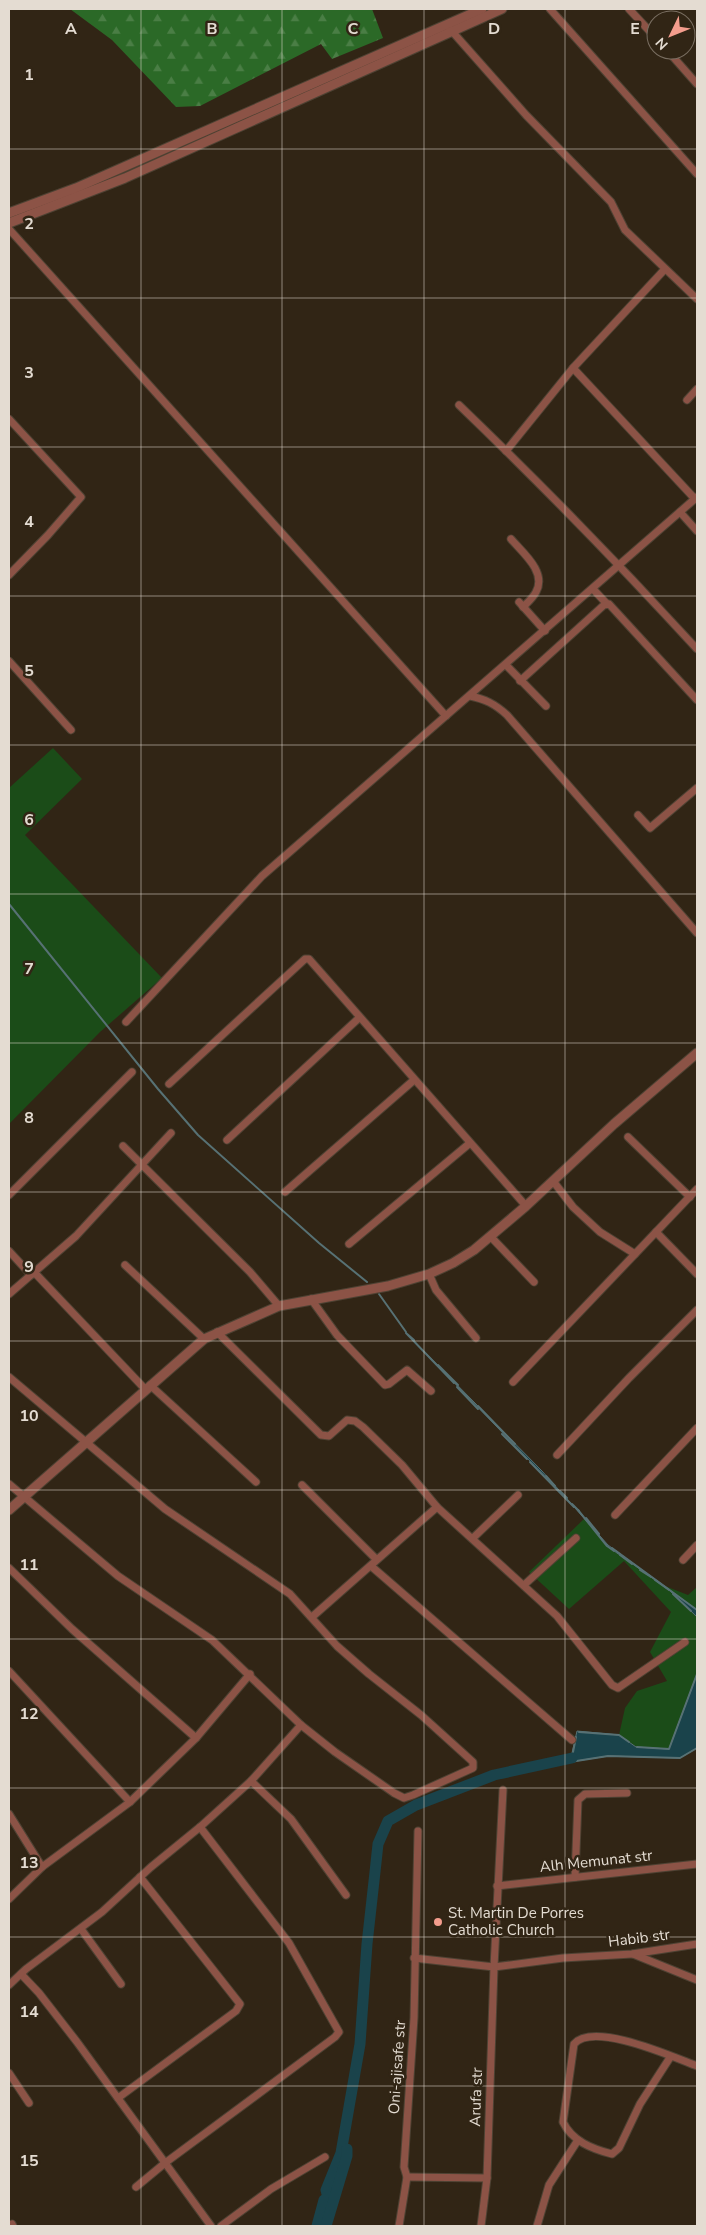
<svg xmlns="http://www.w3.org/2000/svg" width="706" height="2235" font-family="'Nunito Sans',sans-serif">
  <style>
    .grass { fill: #1b4c18 }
    .forest { fill: url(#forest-firs) }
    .water { fill: #1a434b; stroke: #577174 }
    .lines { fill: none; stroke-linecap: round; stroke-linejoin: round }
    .stream { stroke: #577174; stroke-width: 2 }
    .river { stroke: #1a434b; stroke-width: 11 }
    .minor-casing { stroke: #4e4233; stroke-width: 9 }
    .tertiary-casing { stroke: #4e4233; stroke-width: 11 }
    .minor { stroke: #8c5346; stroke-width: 7 }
    .tertiary { stroke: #8c5346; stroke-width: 9 }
    .grid { fill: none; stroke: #e4dcd2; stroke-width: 1; stroke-opacity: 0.55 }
    .poi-dot { fill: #f49d8d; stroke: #312515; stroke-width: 2 }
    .labels { text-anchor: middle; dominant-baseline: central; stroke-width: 5; stroke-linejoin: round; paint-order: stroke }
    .street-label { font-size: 15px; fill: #e4dcd2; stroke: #312515 }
    .poi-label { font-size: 15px; fill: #e4dcd2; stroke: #312515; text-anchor: start }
    .grid-label { font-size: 16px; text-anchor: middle; font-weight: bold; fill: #e4dcd2; stroke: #312515; stroke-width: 5; stroke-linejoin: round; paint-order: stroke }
  </style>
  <defs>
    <pattern id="forest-firs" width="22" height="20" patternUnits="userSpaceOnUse" patternTransform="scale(1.25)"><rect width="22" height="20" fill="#2b6927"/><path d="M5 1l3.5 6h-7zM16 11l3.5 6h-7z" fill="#4a7e45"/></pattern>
  </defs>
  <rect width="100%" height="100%" fill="#312515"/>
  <g class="grass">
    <polygon points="53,748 82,779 25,835 162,978 100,1032 9,1124 9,788"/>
    <polygon points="585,1518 607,1546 668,1589 697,1617 697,1674 669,1749 636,1747 619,1735 625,1708 637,1691 667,1681 650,1652 671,1612 624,1561 569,1609 529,1572"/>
    <polygon points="665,1586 688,1595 697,1587 697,1610"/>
  </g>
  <polygon class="forest" points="70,9 372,9 383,38 332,59 321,44 200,106 176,107 112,40"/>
  <g class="water">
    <polygon points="406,1333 542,1471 608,1545 697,1610 697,1617 668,1589 607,1546 585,1518"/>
    <polygon points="697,1674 697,1748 680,1758 608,1756 570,1762 577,1731 619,1735 636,1747 669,1749"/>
  </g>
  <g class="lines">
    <g class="stream">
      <polyline points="9,904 158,1089 198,1135 319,1243 367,1282"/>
      <polyline points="379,1294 406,1332"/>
      <polyline points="414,1340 406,1333 454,1383"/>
      <polyline points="438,1365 458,1385"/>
      <polyline points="457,1387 478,1409"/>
      <polyline points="478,1406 515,1444"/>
      <polyline points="502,1434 527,1459"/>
      <polyline points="530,1462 574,1507"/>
      <polyline points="546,1476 555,1486"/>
      <polyline points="560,1491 567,1498"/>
      <polyline points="572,1504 579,1511"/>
      <polyline points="578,1510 607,1546 614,1551"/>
      <polyline points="586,1518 599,1534"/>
      <polyline points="612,1548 697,1610"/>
      <polyline points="620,1555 632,1564"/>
      <polyline points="640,1570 651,1577"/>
      <polyline points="655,1580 669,1590"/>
      <polyline points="673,1594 691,1611"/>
      <polyline points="579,1732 619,1735 629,1742"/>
      <polyline points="637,1747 669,1749 697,1674"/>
      <polyline points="573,1752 576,1737"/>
      <polyline points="572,1757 570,1762 608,1756 680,1758 697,1748"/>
    </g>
    <g class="river">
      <polyline points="317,2226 324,2200 328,2198 326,2190 341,2153 360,2044 367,1944 375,1872 378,1844 388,1821 416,1805 494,1775 572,1758"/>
      <polyline points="326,2226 347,2156 347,2149"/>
    </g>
    <g class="minor-casing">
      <g id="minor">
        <polyline points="550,9 697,174"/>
        <polyline points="629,9 656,38"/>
        <polyline points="450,29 526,115 611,202 625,230 697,299"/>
        <polyline points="667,50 697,84"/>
        <polyline points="9,229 446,716"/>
        <polyline points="573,368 695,499"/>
        <polyline points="687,400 697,389"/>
        <path d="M459 405C541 484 620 565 697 649"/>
        <polyline points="9,419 81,497 48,535 9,575"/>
        <polyline points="506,451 573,368 665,269"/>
        <polyline points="680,512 697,531"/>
        <path d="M511 539C523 553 547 572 536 592 533 598 527 603 523 607"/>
        <polyline points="593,589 607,604"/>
        <polyline points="519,602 545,631"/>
        <polyline points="9,661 71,730"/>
        <polyline points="506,665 546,706"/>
        <polyline points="520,681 604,605 609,604 697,700"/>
        <path d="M470 696C485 699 495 704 507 715L697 933"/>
        <polyline points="638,815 650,828 697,788"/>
        <polyline points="126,1022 262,876 697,497"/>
        <polyline points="169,1084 305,959 309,959 526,1206"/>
        <polyline points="628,1137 690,1197"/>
        <polyline points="227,1140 359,1018"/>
        <polyline points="123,1146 250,1272 279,1306"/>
        <polyline points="553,1181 573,1207 600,1232 635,1254"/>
        <polyline points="285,1192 414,1080"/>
        <polyline points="9,1195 132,1072"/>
        <polyline points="656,1232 697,1274"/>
        <polyline points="491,1237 534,1282"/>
        <polyline points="349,1244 470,1143"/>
        <polyline points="9,1251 31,1275"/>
        <polyline points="125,1265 204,1339"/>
        <polyline points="34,1272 145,1389"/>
        <polyline points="429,1274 436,1290 476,1338"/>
        <polyline points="9,1294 76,1236 171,1133"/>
        <polyline points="311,1299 337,1335 385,1385 389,1384 407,1370 431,1391"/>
        <polyline points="217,1332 321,1435 329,1436 347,1420 355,1421 363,1427 402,1465 437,1507 557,1616 612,1685 618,1688 685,1642"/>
        <polyline points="9,1377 165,1509 290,1594 337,1646 369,1674 421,1715 473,1762 473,1768 413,1795 404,1798 394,1793 335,1752 301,1725 212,1640 118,1576 9,1484"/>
        <polyline points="513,1382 697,1189"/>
        <polyline points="150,1385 256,1482"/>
        <polyline points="557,1455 629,1378 697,1310"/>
        <polyline points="302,1485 376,1559"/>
        <polyline points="615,1515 697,1428"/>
        <polyline points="473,1538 518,1495"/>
        <polyline points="683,1560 697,1545"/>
        <polyline points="371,1566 572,1740"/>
        <polyline points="9,1568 72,1629 196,1738"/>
        <polyline points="524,1585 576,1538"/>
        <polyline points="312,1617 437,1507"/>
        <polyline points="9,1671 130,1802"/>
        <polyline points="251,1781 291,1819 346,1895"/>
        <polyline points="9,1814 42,1867"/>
        <polyline points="575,1877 578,1800 585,1794 627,1793"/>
        <polyline points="497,1886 697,1864"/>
        <polyline points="9,1899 42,1867 130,1802 196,1738 250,1674"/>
        <polyline points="81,1929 121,1984"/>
        <polyline points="633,1954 697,1980"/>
        <polyline points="414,1958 494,1967 563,1958 632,1954 697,1944"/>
        <polyline points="21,1974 39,1993 77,2042 211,2226"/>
        <polyline points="9,1985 26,1969 102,1912 151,1867 200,1827 251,1781 301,1725"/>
        <path d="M671 2056 640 2104 619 2148 612 2154C592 2149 572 2141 563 2122L574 2044C593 2021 673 2057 697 2066"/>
        <polyline points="9,2073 29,2103"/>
        <polyline points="118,2098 236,2011 240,2004 140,1877"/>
        <polyline points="407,2177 487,2178"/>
        <polyline points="136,2187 165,2163 335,2037 339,2032 289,1943 200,1827"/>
        <polyline points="12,2224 13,2226"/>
        <polyline points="221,2226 271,2189 325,2157"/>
        <polyline points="399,2226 407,2177 404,2167 414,2018 418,1831"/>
        <polyline points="481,2226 487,2178 494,1967 503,1790"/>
        <polyline points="537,2226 549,2185 578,2140"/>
      </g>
    </g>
    <g class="tertiary-casing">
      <g id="tertiary">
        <polyline points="9,213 76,188 482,9"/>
        <polyline points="9,223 125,178 502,9"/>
        <polyline points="9,1510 204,1339 279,1306 388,1286 429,1274 453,1263 474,1250 526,1206 614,1124 697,1053"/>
      </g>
    </g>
    <use href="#minor" class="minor"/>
    <use href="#tertiary" class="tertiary"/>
  </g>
  <path class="grid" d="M141 9V2226M282 9V2226M424 9V2226M565 9V2226M9 149H697M9 298H697M9 447H697M9 596H697M9 745H697M9 894H697M9 1043H697M9 1192H697M9 1341H697M9 1490H697M9 1639H697M9 1788H697M9 1937H697M9 2086H697"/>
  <circle class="poi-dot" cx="438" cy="1922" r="5"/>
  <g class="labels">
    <g class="street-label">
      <text transform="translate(596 1861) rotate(-6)">Alh Memunat str</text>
      <text transform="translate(639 1938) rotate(-7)">Habib str</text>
      <text transform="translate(397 2067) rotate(-86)">Oni-ajisafe str</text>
      <text transform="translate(476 2097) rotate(-88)">Arufa str</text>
    </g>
    <g class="poi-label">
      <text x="448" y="1913">St. Martin De Porres<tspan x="448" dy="17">Catholic Church</tspan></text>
    </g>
  </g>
  <g class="grid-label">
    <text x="71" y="34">A</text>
    <text x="212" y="34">B</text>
    <text x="353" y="34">C</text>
    <text x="494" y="34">D</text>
    <text x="635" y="34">E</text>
    <text x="29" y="80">1</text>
    <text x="29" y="229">2</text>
    <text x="29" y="378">3</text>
    <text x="29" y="527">4</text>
    <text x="29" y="676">5</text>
    <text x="29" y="825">6</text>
    <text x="29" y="974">7</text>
    <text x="29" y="1123">8</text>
    <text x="29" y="1272">9</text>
    <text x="29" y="1421">10</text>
    <text x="29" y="1570">11</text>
    <text x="29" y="1719">12</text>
    <text x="29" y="1868">13</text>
    <text x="29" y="2017">14</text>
    <text x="29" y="2166">15</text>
  </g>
  <rect width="706" height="2235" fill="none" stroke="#e4dcd2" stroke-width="20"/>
  <g transform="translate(671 35) rotate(227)"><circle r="24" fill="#312515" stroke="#796e61"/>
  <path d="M0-4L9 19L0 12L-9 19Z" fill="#f49d8d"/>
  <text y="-8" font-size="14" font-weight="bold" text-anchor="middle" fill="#e4dcd2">N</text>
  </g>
</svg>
